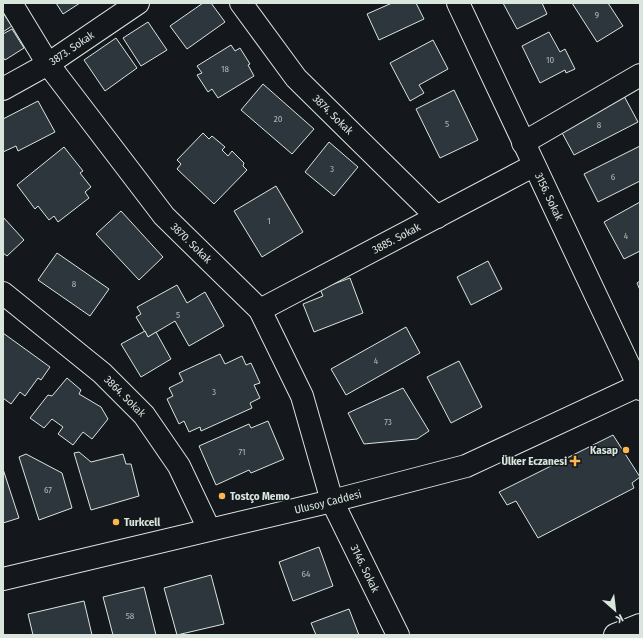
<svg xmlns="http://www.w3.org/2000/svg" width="643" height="638" font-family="'Fira Sans Condensed',sans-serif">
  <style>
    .building { fill: #2c363c; stroke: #d8e6dc }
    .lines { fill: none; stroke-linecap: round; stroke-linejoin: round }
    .street-casing { stroke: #d8e6dc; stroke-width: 24 }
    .secondary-casing { stroke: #d8e6dc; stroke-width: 24 }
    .street { stroke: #14181c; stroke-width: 22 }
    .secondary { stroke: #14181c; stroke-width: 22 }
    .poi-dot { fill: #ffb74d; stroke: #14181c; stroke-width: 1.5 }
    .labels { text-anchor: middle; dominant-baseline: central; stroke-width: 3; stroke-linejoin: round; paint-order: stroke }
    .number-label { font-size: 9px; fill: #adbab4 }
    .street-label { font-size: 11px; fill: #d8e6dc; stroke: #14181c }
    .poi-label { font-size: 11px; font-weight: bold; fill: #d8e6dc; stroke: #14181c; text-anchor: end }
  </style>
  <rect width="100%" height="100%" fill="#14181c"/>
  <g class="building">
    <polygon points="56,3 80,3 63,14"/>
    <polygon points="203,3 211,3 225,22 187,49 170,26"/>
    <polygon points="392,3 416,3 424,19 379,40 367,14"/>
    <polygon points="503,3 542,3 547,14 517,29"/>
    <polygon points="572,3 608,3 623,26 597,42"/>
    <polygon points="3,13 12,26 3,32"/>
    <polygon points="148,22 167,50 141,66 123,38"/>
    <polygon points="12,29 24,48 5,60 3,57 3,34"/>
    <polygon points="549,32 560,52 565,49 575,69 566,73 565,70 540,83 522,46"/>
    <polygon points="116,38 137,68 105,91 84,60"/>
    <polygon points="433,40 448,69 419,85 424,93 410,101 390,63"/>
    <polygon points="231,45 235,51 240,48 250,64 248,65 254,76 218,98 212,89 208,92 197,75 202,73 197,66"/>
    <polygon points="263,84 314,129 292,154 241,110"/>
    <polygon points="454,90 478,140 440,158 416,109"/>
    <polygon points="624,96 638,122 574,155 560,129"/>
    <polygon points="38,101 55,132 18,151 16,146 3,152 3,119"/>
    <polygon points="203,133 209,139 212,136 225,147 222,150 228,156 232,151 244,163 243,166 247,170 214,204 177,169 181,164 177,160"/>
    <polygon points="329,142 358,167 334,196 305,172"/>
    <polygon points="640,146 640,181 598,202 584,174"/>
    <polygon points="64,147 83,171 80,173 91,187 85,192 89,198 58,222 54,216 49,220 38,206 35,209 17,185"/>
    <polygon points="276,186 303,232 262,257 234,211"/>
    <polygon points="640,202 640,251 624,259 604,222"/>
    <polygon points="121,211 163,257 139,280 96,234"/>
    <polygon points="3,217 24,240 7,256 3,253"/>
    <polygon points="57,253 109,289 90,316 38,280"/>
    <polygon points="488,261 502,289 471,305 457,277"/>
    <polygon points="350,278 363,313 314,332 303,304 323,296 320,289"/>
    <polygon points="640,281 640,290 637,283"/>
    <polygon points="177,285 187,303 205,292 224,326 189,346 175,321 148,337 136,317 141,314 137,307"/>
    <polygon points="406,327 420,353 346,395 331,369"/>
    <polygon points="145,331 148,337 156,332 171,359 141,377 121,344"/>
    <polygon points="3,333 50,367 41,380 38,378 25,396 20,392 11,404 3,398"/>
    <polygon points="220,354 225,364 242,356 246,365 251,363 260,383 254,385 260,398 250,403 252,408 201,431 200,427 189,432 184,421 179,424 167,399 173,396 169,388 183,381 179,373"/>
    <polygon points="459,361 482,407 451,423 427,377"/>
    <polygon points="67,378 81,390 79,394 101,407 108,419 92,439 83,432 73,445 58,434 63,427 52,419 44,428 30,418 48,395 52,396"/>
    <polygon points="403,388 429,431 417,439 364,444 348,413"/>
    <polygon points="268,421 284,459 251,473 249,470 216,485 199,446 249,424 251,428"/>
    <polygon points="613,435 640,477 632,483 634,488 538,538 516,501 507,505 499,492"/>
    <polygon points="79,452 91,462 123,454 126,464 131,464 139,496 91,510 74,453"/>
    <polygon points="26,454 62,473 72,508 39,520 19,457"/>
    <polygon points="3,469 19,518 3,523"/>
    <polygon points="319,547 333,586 293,601 279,562"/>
    <polygon points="211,575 224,624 177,635 164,588"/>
    <polygon points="144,587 156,635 113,635 103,597"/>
    <polygon points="84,601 92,635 33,635 28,614"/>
    <polygon points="349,609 359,635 316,635 311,623"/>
  </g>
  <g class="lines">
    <g class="street-casing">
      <g id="street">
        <path id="s1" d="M11 3 48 64 164 216 260 310 302 396 332 501 398 635"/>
        <path id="s2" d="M241 3 296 78 437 217"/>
        <path id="s3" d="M458 3 640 389"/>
        <path id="s4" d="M3 89 48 64 138 3"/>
        <polyline points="523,143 640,75"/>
        <path id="s5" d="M3 293 102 373 144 415 179 466 209 529"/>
        <path id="s6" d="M260 310 533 166"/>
        <polyline points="615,635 640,625"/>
      </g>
    </g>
    <g class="secondary-casing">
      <g id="secondary">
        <path id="s7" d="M3 579 332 501 466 466 640 385"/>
      </g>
    </g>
    <use href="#street" class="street"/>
    <use href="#secondary" class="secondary"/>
  </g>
  <g class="poi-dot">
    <circle cx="626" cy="450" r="4"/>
    <path d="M573 455h4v4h4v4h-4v4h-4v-4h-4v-4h4z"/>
    <circle cx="222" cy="496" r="4"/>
    <circle cx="116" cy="522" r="4"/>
  </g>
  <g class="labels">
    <g class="number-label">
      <text x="597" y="15">9</text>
      <text x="550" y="60">10</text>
      <text x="225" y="69">18</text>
      <text x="278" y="119">20</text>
      <text x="447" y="124">5</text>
      <text x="599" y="125">8</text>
      <text x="332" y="169">3</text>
      <text x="613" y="177">6</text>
      <text x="269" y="221">1</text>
      <text x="626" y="236">4</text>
      <text x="74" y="284">8</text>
      <text x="178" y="315">5</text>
      <text x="376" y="361">4</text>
      <text x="214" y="392">3</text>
      <text x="388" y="422">73</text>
      <text x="242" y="452">71</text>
      <text x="48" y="490">67</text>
      <text x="306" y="574">64</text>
      <text x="130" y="616">58</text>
    </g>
    <g class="street-label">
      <text stroke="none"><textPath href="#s4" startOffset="80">3873. Sokak</textPath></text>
      <text stroke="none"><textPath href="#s2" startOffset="145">3874. Sokak</textPath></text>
      <text stroke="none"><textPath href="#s3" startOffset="214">3156. Sokak</textPath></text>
      <text stroke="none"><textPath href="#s6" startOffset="154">3885. Sokak</textPath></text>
      <text stroke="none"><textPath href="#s1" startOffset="301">3870. Sokak</textPath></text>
      <text stroke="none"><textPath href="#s5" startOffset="160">3864. Sokak</textPath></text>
      <text stroke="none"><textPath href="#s7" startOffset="334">Ulusoy Caddesi</textPath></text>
      <text stroke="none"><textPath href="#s1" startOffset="677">3146. Sokak</textPath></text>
    </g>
    <g class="poi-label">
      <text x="618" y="450">Kasap</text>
      <text x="567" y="461">Ülker Eczanesi</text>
      <text x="230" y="496" text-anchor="start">Tostço Memo</text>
      <text x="124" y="522" text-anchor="start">Turkcell</text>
    </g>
  </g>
  <rect width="643" height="638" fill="none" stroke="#d8e6dc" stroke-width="8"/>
  <g transform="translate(615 610) rotate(152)" stroke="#14181c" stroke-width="3" paint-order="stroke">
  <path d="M0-3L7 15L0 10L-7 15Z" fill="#d8e6dc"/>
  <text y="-6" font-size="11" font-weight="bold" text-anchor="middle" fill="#d8e6dc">K</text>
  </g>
</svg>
